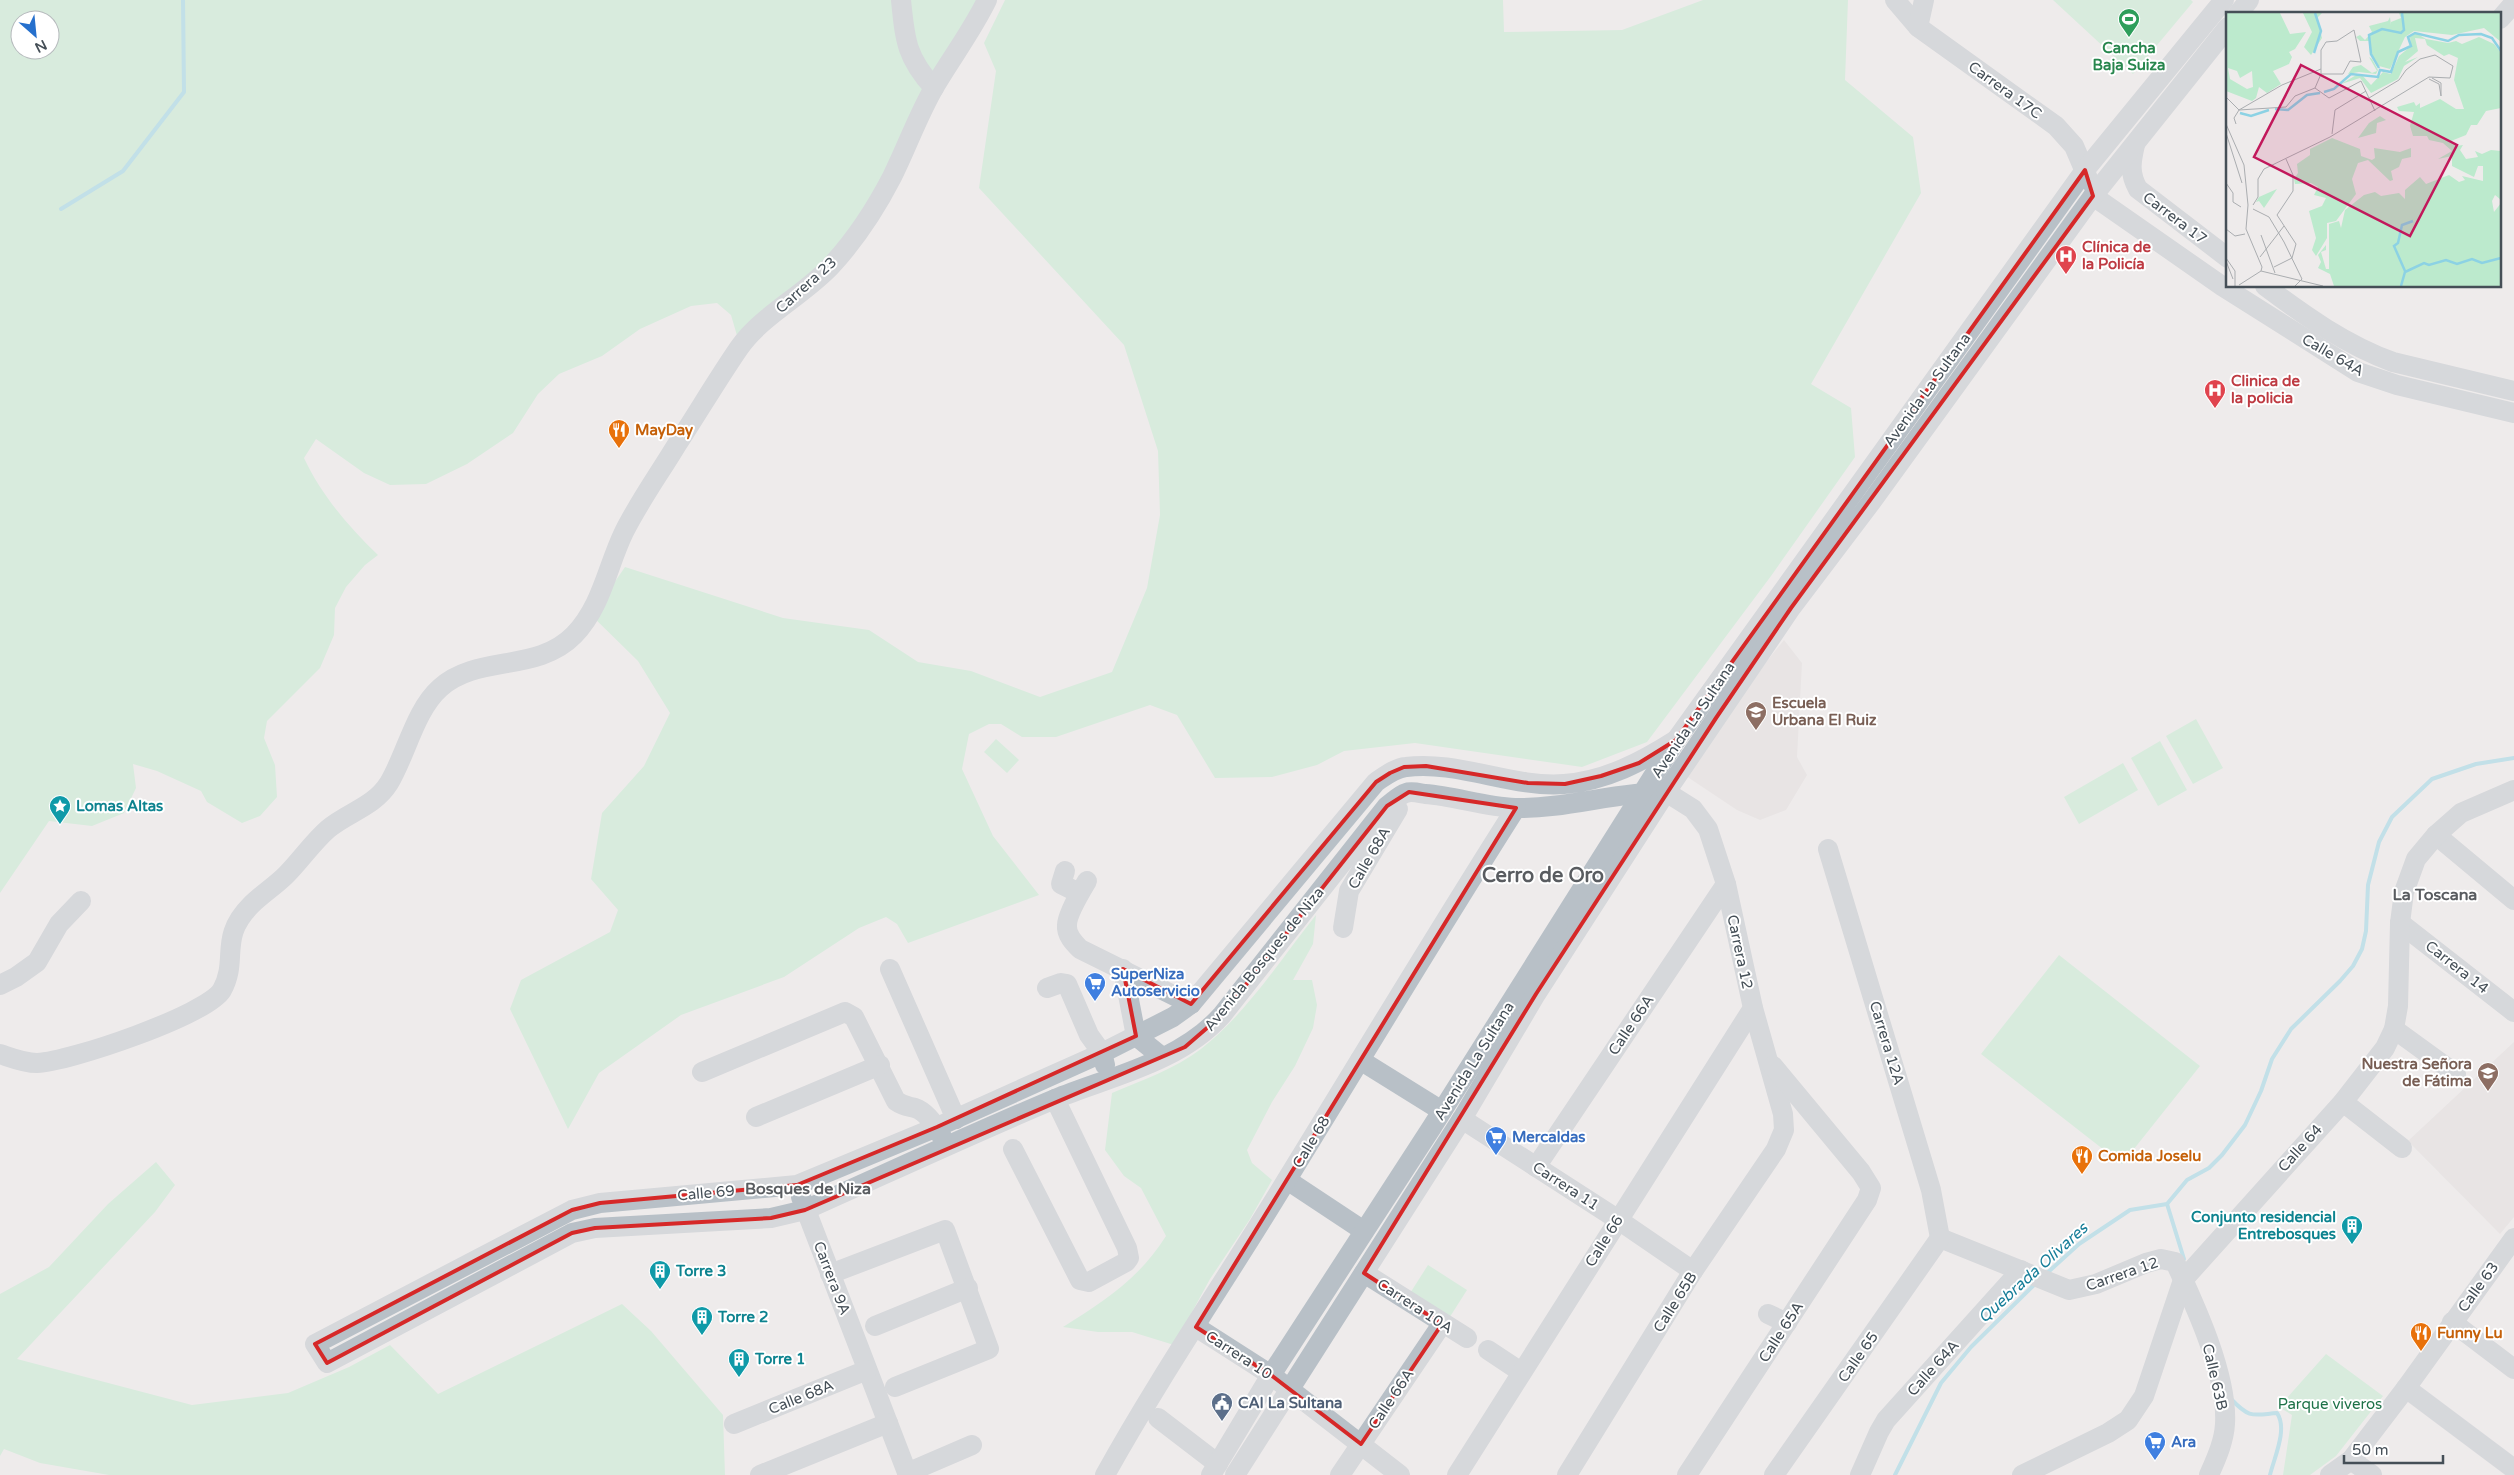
<svg xmlns="http://www.w3.org/2000/svg" width="2514" height="1475" font-family="'Varela Round',sans-serif">
  <style>
    .education { fill: #dfdcdc }
    .green { fill: #bceacd; fill-rule: evenodd }
    .lines { fill: none; stroke-linecap: round; stroke-linejoin: round }
    .stream { stroke: #8cd2e4; stroke-width: 4 }
    .minor { stroke: #b8c0c7; stroke-width: 20 }
    .marked { fill: none; stroke: #d62828; stroke-width: 4; stroke-linejoin: round }
    .labels { text-anchor: middle; dominant-baseline: central; stroke-width: 4; stroke-linejoin: round; paint-order: stroke }
    .leisure-label { font-size: 15px; font-weight: bold; fill: #27864d; stroke: #fff }
    .street-label { font-size: 15px; fill: #454f57; stroke: #fff }
    .health-label { font-size: 15px; font-weight: bold; fill: #be3a42; stroke: #fff; text-anchor: start }
    .food-label { font-size: 15px; font-weight: bold; fill: #c56008; stroke: #fff; text-anchor: start }
    .education-label { font-size: 15px; font-weight: bold; fill: #785e54; stroke: #fff; text-anchor: start }
    .culture-label { font-size: 15px; font-weight: bold; fill: #0d838f; stroke: #fff; text-anchor: start }
    .shop-label { font-size: 15px; font-weight: bold; fill: #366cbe; stroke: #fff; text-anchor: start }
    .service-label { font-size: 15px; font-weight: bold; fill: #4e5e75; stroke: #fff; text-anchor: start }
    .park-label { font-size: 15px; fill: #1d7147; stroke: #fff }
    .neighbourhood-label { font-size: 16px; font-weight: bold; fill: #595c60; stroke: #fff }
    .water-label { font-size: 16px; font-style: italic; fill: #177e99; stroke: #fff }
    .district-label { font-size: 20px; font-weight: bold; fill: #595c60; stroke: #fff }
    .inset-river { fill: none; stroke: #8cd2e4; stroke-width: 2.5 }
    .inset-road { fill: none; stroke: #aaadb0; stroke-width: 1 }
    .view { fill: #c2185b; fill-opacity: 0.15; stroke: #c2185b; stroke-width: 2.5 }
    .inset-edge { fill: none; stroke: #454f57; stroke-width: 2.5 }
  </style>
  <rect width="100%" height="100%" fill="#eeebeb"/>
  <g class="education">
    <polygon points="1784,640 1802,663 1797,757 1807,775 1786,810 1760,820 1737,810 1686,776 1732,704"/>
    <polygon points="2514,1042 2514,1217 2500,1234 2408,1141"/>
  </g>
  <g class="green">
    <path d="M0 0H981L888 177 826 264 738 339 731 315 717 303 691 306 640 329 602 356 559 374 538 394 513 433 467 464 426 484 390 485 364 473 316 439 304 458C322 496 348 526 378 555L365 565 346 587 335 608 334 635 320 668 267 721 264 738 275 765 277 797 260 816 242 823 207 802 201 791 157 771 133 764 136 788 124 813 92 826 49 821 0 893ZM20 20H50V50H20Z"/>
    <polygon points="1005,0 1503,0 1504,32 1622,30 1703,0 1848,0 1845,80 1913,137 1921,193 1811,384 1851,408 1855,457 1771,576 1647,742 1582,767 1415,743 1344,751 1317,765 1272,777 1215,778 1177,715 1150,705 1056,737 1022,737 1001,724 989,724 969,734 962,769 993,836 1039,895 908,943 897,924 886,917 859,928 784,977 681,1015 599,1073 568,1129 510,1009 521,980 610,932 618,910 591,879 602,813 644,766 670,713 638,661 587,611 614,583 625,567 783,618 869,630 918,662 971,671 1040,697 1112,672 1147,588 1160,515 1158,451 1124,345 979,188 996,71 984,43"/>
    <polygon points="2053,0 2191,0 2193,2 2133,74"/>
    <polygon points="2196,719 2223,768 2193,784 2166,736"/>
    <polygon points="996,739 1019,760 1007,773 984,752"/>
    <polygon points="2160,741 2187,790 2158,806 2131,758"/>
    <polygon points="2123,763 2138,790 2079,824 2064,797"/>
    <path d="M1316 915 1313 944 1293 980H1312L1317 1005 1313 1028 1295 1066 1272 1102 1247 1150 1252 1163 1272 1180 1250 1219 1210 1279 1174 1345 1132 1332H1098L1063 1327C1104 1301 1139 1279 1166 1236L1141 1188 1124 1176 1105 1150 1112 1093C1142 1080 1175 1069 1201 1049 1247 1013 1280 960 1316 915Z"/>
    <polygon points="2059,955 2200,1066 2122,1164 1981,1054"/>
    <polygon points="156,1162 175,1185 155,1212 17,1359 192,1405 288,1393 349,1367 390,1345 438,1394 622,1304 651,1331 723,1415 725,1475 109,1475 40,1463 4,1449 0,1456 0,1294 49,1267 108,1204"/>
    <polygon points="1428,1265 1467,1290 1446,1323 1407,1298"/>
    <polygon points="2326,1354 2383,1396 2336,1456 2310,1475 2283,1475 2292,1415 2279,1407"/>
  </g>
  <g class="lines">
    <g class="stream">
      <polyline points="61,209 123,171 184,92 183,0"/>
      <polyline points="2167,1204 2184,1259"/>
      <polyline points="2046,1274 2079,1244 2130,1210 2167,1204 2187,1180 2209,1168 2222,1155 2245,1125 2261,1091 2272,1059 2291,1029 2340,981 2353,966 2362,949 2366,931 2368,885 2379,842 2392,817 2432,779 2476,764 2514,758"/>
      <path d="M2231 1399C2250 1419 2253 1415 2277 1413 2288 1429 2274 1458 2270 1475"/>
      <polyline points="1895,1475 1941,1383 1971,1347 2035,1284"/>
    </g>
    <g class="minor">
      <path d="M901 0C905 40 906 57 934 88"/>
      <polyline points="1895,0 1918,27 2056,126 2074,146 2089,181"/>
      <polyline points="2238,14 2249,0"/>
      <polyline points="2500,19 2514,3"/>
      <polyline points="1918,27 1924,0"/>
      <path d="M2135 145C2131 162 2129 173 2138 189L2228 258"/>
      <polyline points="2093,196 2222,286 2358,372 2397,385 2514,413"/>
      <path d="M2265 286C2305 316 2346 345 2393 362L2514 391"/>
      <path d="M1666 792C1615 792 1566 809 1515 808 1484 807 1455 796 1425 794 1419 793 1411 791 1406 793 1399 795 1393 802 1387 806L1222 1015C1180 1062 1112 1076 1055 1099 971 1134 888 1173 805 1210L771 1218 595 1228 572 1233 327 1363 315 1344 572 1210 600 1203 797 1185 937 1127 1102 1053 1173 1017 1191 1004 1376 782C1385 776 1395 768 1406 767 1457 760 1512 788 1564 784 1606 781 1643 761 1676 740"/>
      <polyline points="2436,835 2514,900"/>
      <polyline points="1828,849 1931,1190 1940,1238"/>
      <polyline points="1065,871 1061,884 1079,893"/>
      <path d="M1087 881C1081 891 1067 914 1067 925 1066 935 1074 943 1080 949L1191 1004"/>
      <polyline points="2400,923 2514,1012"/>
      <polyline points="1343,928 1349,891 1398,809"/>
      <polyline points="890,969 956,1119"/>
      <polyline points="1123,969 1136,1036 1162,1057"/>
      <polyline points="0,985 16,977 37,962 59,924 81,901"/>
      <polyline points="1047,988 1061,983 1067,984 1089,1035 1102,1053 1105,1065"/>
      <polyline points="2394,1029 2456,1074"/>
      <path d="M0 1054C12 1058 24 1063 37 1063 69 1062 207 1015 222 990 239 959 218 938 251 905 262 894 275 886 286 875 301 860 312 843 328 829 348 812 374 807 389 783 406 755 415 710 440 688 478 654 537 673 574 635 602 606 607 567 624 532 639 502 659 474 676 446 697 414 717 380 739 348 761 316 804 295 831 266 855 240 876 208 892 177 907 147 918 115 935 86 952 57 972 31 987 0"/>
      <polyline points="1360,1060 1442,1111"/>
      <path d="M702 1072 845 1012 854 1017 896 1101C903 1106 907 1106 915 1108 927 1112 936 1126 942 1137"/>
      <polyline points="2343,1102 2402,1148"/>
      <polyline points="756,1117 880,1065"/>
      <polyline points="1462,1119 1617,1219 1693,1271"/>
      <polyline points="1013,1149 1080,1280 1089,1282 1126,1262 1129,1258 1127,1248 1055,1099"/>
      <polyline points="1536,1167 1726,884"/>
      <polyline points="1287,1180 1364,1231"/>
      <polyline points="801,1197 908,1475"/>
      <path d="M1940 1238 2069 1290 2096 1284 2146 1263 2161 1259 2175 1262C2195 1305 2228 1376 2225 1424 2224 1442 2216 1459 2209 1475"/>
      <polyline points="1364,1273 1467,1338"/>
      <polyline points="830,1274 945,1230 989,1349 895,1387"/>
      <polyline points="1768,1314 1787,1323"/>
      <polyline points="2452,1322 2514,1369"/>
      <polyline points="875,1326 968,1288"/>
      <polyline points="1196,1327 1271,1375 1400,1475"/>
      <polyline points="1488,1350 1521,1372"/>
      <polyline points="2406,1388 2514,1469"/>
      <polyline points="1158,1418 1218,1464"/>
      <polyline points="734,1424 867,1370"/>
      <polyline points="2351,1460 2372,1475"/>
      <polyline points="907,1473 972,1445"/>
      <polyline points="760,1475 888,1423"/>
      <path d="M1105 1475C1156 1383 1215 1296 1270 1207 1352 1074 1432 940 1516 808"/>
      <polyline points="1211,1475 1271,1375 1432,1127 1676,740 2085,170 2224,0"/>
      <polyline points="1235,1475 1462,1119 1536,994 1666,792 1791,608 1872,501 2093,196 2228,27"/>
      <polyline points="1340,1475 1442,1324"/>
      <polyline points="1457,1475 1753,1008"/>
      <polyline points="1567,1475 1693,1271 1776,1149 1784,1130 1783,1114 1753,1008 1726,884 1708,829 1693,809 1666,792"/>
      <polyline points="1687,1475 1867,1200 1871,1188 1861,1172 1773,1066"/>
      <polyline points="1774,1475 1940,1238"/>
      <polyline points="1860,1475 1879,1432 1886,1420 2021,1270"/>
      <polyline points="2022,1475 2108,1433 2128,1420 2144,1396 2183,1280 2343,1102 2385,1048 2394,1029 2398,1006 2400,923 2404,892 2416,859 2436,835 2461,813 2514,790"/>
      <polyline points="2330,1475 2351,1460 2406,1388 2514,1238"/>
    </g>
  </g>
  <path d="M0 0H2514V1475H0ZM2085 170 2093 196 1791 608 1716 718 1536 994 1364 1273 1442 1324 1361 1444 1271 1375 1196 1327 1516 808 1409 792 1387 806 1222 1015 1185 1047 805 1210 771 1218 595 1228 572 1233 327 1363 315 1344 572 1210 600 1203 797 1185 937 1127 1136 1036 1123 969 1191 1004 1376 782 1390 773 1404 767 1426 766 1528 783 1565 784 1601 776 1639 763 1676 740Z" fill="#eeebeb" fill-opacity=".55" fill-rule="evenodd"/>
  <path class="marked" d="M2085 170 2093 196 1791 608 1716 718 1536 994 1364 1273 1442 1324 1361 1444 1271 1375 1196 1327 1516 808 1409 792 1387 806 1222 1015 1185 1047 805 1210 771 1218 595 1228 572 1233 327 1363 315 1344 572 1210 600 1203 797 1185 937 1127 1136 1036 1123 969 1191 1004 1376 782 1390 773 1404 767 1426 766 1528 783 1565 784 1601 776 1639 763 1676 740Z"/>
  <defs>
    <g id="stadium-pin" transform="scale(1.125)"><path d="M0 17L-7.5 6A9.5 9.5 0 1 1 7.5 6Z" fill="#2e9e5b" stroke="#fff"/><path d="M0-5a6.5 5 0 1 0 0 10a6.5 5 0 1 0 0-10ZM-3.5-1.8h7v3.6h-7Z" fill="#fff"/></g>
    <g id="hospital-pin" transform="scale(1.125)"><path d="M0 17L-7.5 6A9.5 9.5 0 1 1 7.5 6Z" fill="#e0444e" stroke="#fff"/><path d="M-5-5h3v3.5h4V-5h3V5h-3V1.5h-4V5h-3Z" fill="#fff"/></g>
    <g id="restaurant-pin" transform="scale(1.125)"><path d="M0 17L-7.5 6A9.5 9.5 0 1 1 7.5 6Z" fill="#e8710a" stroke="#fff"/><path d="M-5-6h1v4h1v-4h1v4h1v-4h1v5L-1.5 .5V6h-2V.5L-5-1ZM5-6V6H3V1.5H1.5Q1.5-4 5-6Z" fill="#fff"/></g>
    <g id="school-pin" transform="scale(1.125)"><path d="M0 17L-7.5 6A9.5 9.5 0 1 1 7.5 6Z" fill="#8d6e63" stroke="#fff"/><path d="M0-5L7-2L0 1L-7-2ZM-4 1L0 2.5L4 1V4Q0 6-4 4Z" fill="#fff"/></g>
    <g id="sight-pin" transform="scale(1.125)"><path d="M0 17L-7.5 6A9.5 9.5 0 1 1 7.5 6Z" fill="#0f9aa8" stroke="#fff"/><path d="M0-6L1.8-2.2L6-1.7L2.9 1.2L3.7 5.4L0 3.3L-3.7 5.4L-2.9 1.2L-6-1.7L-1.8-2.2Z" fill="#fff"/></g>
    <g id="supermarket-pin" transform="scale(1.125)"><path d="M0 17L-7.5 6A9.5 9.5 0 1 1 7.5 6Z" fill="#3f7fe0" stroke="#fff"/><path d="M-6-5.5h2.5l.6 2H6L4.5 2H-2.5L-4.4-4H-6ZM-1.5 3.2a1.3 1.3 0 1 0 .1 0ZM3 3.2a1.3 1.3 0 1 0 .1 0Z" fill="#fff"/></g>
    <g id="building-pin" transform="scale(1.125)"><path d="M0 17L-7.5 6A9.5 9.5 0 1 1 7.5 6Z" fill="#0f9aa8" stroke="#fff"/><path d="M-4-6H4V6H1V3H-1V6H-4ZM-2.5-4.3h1.7v1.8h-1.7ZM.8-4.3h1.7v1.8H.8ZM-2.5-1h1.7V.8h-1.7ZM.8-1h1.7V.8H.8Z" fill="#fff"/></g>
    <g id="civic-pin" transform="scale(1.125)"><path d="M0 17L-7.5 6A9.5 9.5 0 1 1 7.5 6Z" fill="#5c6f8a" stroke="#fff"/><path d="M-.6-6.5H3V-4.5H.6V-3L4-1V1h2V6H-6V1h2V-1L-.6-3ZM-1.2 2.5V6h2.4V2.5Z" fill="#fff"/></g>
  </defs>
  <g fill-rule="evenodd">
    <use href="#stadium-pin" x="2129" y="19"/>
    <use href="#hospital-pin" x="2066" y="256"/>
    <use href="#hospital-pin" x="2215" y="390"/>
    <use href="#restaurant-pin" x="619" y="430"/>
    <use href="#school-pin" x="1756" y="712"/>
    <use href="#sight-pin" x="60" y="806"/>
    <use href="#supermarket-pin" x="1095" y="983"/>
    <use href="#school-pin" x="2488" y="1073"/>
    <use href="#supermarket-pin" x="1496" y="1137"/>
    <use href="#restaurant-pin" x="2082" y="1156"/>
    <use href="#building-pin" x="2352" y="1226"/>
    <use href="#building-pin" x="660" y="1271"/>
    <use href="#building-pin" x="702" y="1317"/>
    <use href="#restaurant-pin" x="2421" y="1333"/>
    <use href="#building-pin" x="739" y="1359"/>
    <use href="#civic-pin" x="1222" y="1403"/>
    <use href="#supermarket-pin" x="2155" y="1442"/>
  </g>
  <g class="labels">
    <g class="leisure-label">
      <text x="2129" y="48">Cancha<tspan x="2129" dy="17">Baja Suiza</tspan></text>
    </g>
    <g class="street-label">
      <text transform="translate(2005 90) rotate(36)">Carrera 17C</text>
      <text transform="translate(2175 218) rotate(37)">Carrera 17</text>
      <text transform="translate(806 285) rotate(-42)">Carrera 23</text>
      <text transform="translate(2333 355) rotate(30)">Calle 64A</text>
      <text transform="translate(1927 390) rotate(-54)">Avenida La Sultana</text>
      <text transform="translate(1693 720) rotate(-56)">Avenida La Sultana</text>
      <text transform="translate(1369 858) rotate(-60)">Calle 68A</text>
      <text transform="translate(1740 952) rotate(78)">Carrera 12</text>
      <text transform="translate(1264 959) rotate(-51)">Avenida Bosques de Niza</text>
      <text transform="translate(2457 967) rotate(38)">Carrera 14</text>
      <text transform="translate(1631 1025) rotate(-56)">Calle 66A</text>
      <text transform="translate(1887 1043) rotate(73)">Carrera 12A</text>
      <text transform="translate(1474 1061) rotate(-58)">Avenida La Sultana</text>
      <text transform="translate(1311 1142) rotate(-59)">Calle 68</text>
      <text transform="translate(2300 1148) rotate(-48)">Calle 64</text>
      <text transform="translate(1566 1186) rotate(33)">Carrera 11</text>
      <text transform="translate(706 1193) rotate(-5)">Calle 69</text>
      <text transform="translate(1604 1241) rotate(-58)">Calle 66</text>
      <text transform="translate(2122 1274) rotate(-19)">Carrera 12</text>
      <text transform="translate(832 1278) rotate(69)">Carrera 9A</text>
      <text transform="translate(2478 1287) rotate(-54)">Calle 63</text>
      <text transform="translate(1675 1302) rotate(-58)">Calle 65B</text>
      <text transform="translate(1415 1306) rotate(33)">Carrera 10A</text>
      <text transform="translate(1781 1332) rotate(-57)">Calle 65A</text>
      <text transform="translate(1239 1355) rotate(33)">Carrera 10</text>
      <text transform="translate(1858 1357) rotate(-55)">Calle 65</text>
      <text transform="translate(1933 1368) rotate(-48)">Calle 64A</text>
      <text transform="translate(2215 1377) rotate(77)">Calle 63B</text>
      <text transform="translate(801 1397) rotate(-22)">Calle 68A</text>
      <text transform="translate(1391 1399) rotate(-56)">Calle 66A</text>
    </g>
    <g class="health-label">
      <text x="2082" y="247">Clínica de<tspan x="2082" dy="17">la Policía</tspan></text>
      <text x="2231" y="381">Clinica de<tspan x="2231" dy="17">la policia</tspan></text>
    </g>
    <g class="food-label">
      <text x="635" y="430">MayDay</text>
      <text x="2098" y="1156">Comida Joselu</text>
      <text x="2437" y="1333">Funny Lu</text>
    </g>
    <g class="education-label">
      <text x="1772" y="703">Escuela<tspan x="1772" dy="17">Urbana El Ruiz</tspan></text>
      <text x="2472" y="1064" text-anchor="end">Nuestra Señora<tspan x="2472" dy="17">de Fátima</tspan></text>
    </g>
    <g class="culture-label">
      <text x="76" y="806">Lomas Altas</text>
      <text x="2336" y="1217" text-anchor="end">Conjunto residencial<tspan x="2336" dy="17">Entrebosques</tspan></text>
      <text x="676" y="1271">Torre 3</text>
      <text x="718" y="1317">Torre 2</text>
      <text x="755" y="1359">Torre 1</text>
    </g>
    <g class="shop-label">
      <text x="1111" y="974">SuperNiza<tspan x="1111" dy="17">Autoservicio</tspan></text>
      <text x="1512" y="1137">Mercaldas</text>
      <text x="2171" y="1442">Ara</text>
    </g>
    <g class="service-label">
      <text x="1238" y="1403">CAI La Sultana</text>
    </g>
    <g class="park-label">
      <text x="2330" y="1404">Parque viveros</text>
    </g>
    <g class="neighbourhood-label">
      <text x="2435" y="895">La Toscana</text>
      <text x="808" y="1189">Bosques de Niza</text>
    </g>
    <g class="water-label">
      <text transform="translate(2033 1273) rotate(-42)">Quebrada Olivares</text>
    </g>
    <g class="district-label">
      <text x="1543" y="876">Cerro de Oro</text>
    </g>
  </g>
  <g transform="translate(2226 12)">
    <rect width="275" height="275" fill="#eeebeb"/>
    <path d="M0 1H54L64 22 80 20 69 37 63 40 66 45 63 52 47 59 55 72 41 81 33 75 30 86 26 89 0 79ZM2 56 11 59 14 66 26 59 27 75 21 77 4 67ZM77 1H96L91 6 96 26 85 43 78 35 86 20ZM173 1H275V30L258 16 226 23 188 19 179 25 164 57 153 54 144 42 143 29H134L130 25 134 23 139 28 146 20 143 14 162 9 164 5 165 13V10L175 6ZM190 21 200 27 222 31 230 29 236 32 253 25 268 32 275 41V96L260 99 251 113H245L240 123 225 129 230 134 237 133 234 138 240 147 252 145 249 139 256 142 265 138 275 139V188L269 183 266 189 268 200 275 191V274H108L104 262 92 256 95 250 92 243 100 233V238L95 240 100 257H103V212L113 209 115 216 119 198 138 183 149 180 155 184 173 181 179 187V178L194 165 200 172 223 163 233 170 239 168 236 164 257 169V154H252L248 165 226 154V144L212 147 226 139 217 131 203 128 201 124H187L184 114 188 100 173 99 171 95 188 90 190 94 194 91V96L214 87 230 97H238L228 68 232 46 223 42 218 44 201 33 199 27 189 26 192 39 179 50 192 45 178 54 172 67 145 81 134 66 115 72 132 62 136 63 145 73 157 60 165 62 173 44 185 34 184 25ZM143 45 146 47 152 58 150 62 133 60 122 62 127 55 135 53 146 61 151 59ZM154 104 160 108 151 111 150 121 132 126 143 111ZM106 126 134 137 135 144 146 148 149 146 148 136 174 140 185 136V145L176 147 173 155 165 159 167 168 164 169 142 148 132 151 126 167 130 182 110 209 101 211V226L90 244 86 238 90 226 83 199 96 194 100 186 88 183 92 175 85 171 69 172 68 167 72 161 71 152 84 143V137ZM51 177 38 196 33 189 30 190 33 185Z" fill="#bceacd" fill-rule="evenodd"/>
    <path class="inset-river" d="M88 41 95 19 89 1M153 56 145 42 143 23 156 17 175 21 178 18 176 1M98 80 108 77 125 62 152 65 154 58 165 60 172 40 185 34 182 25 189 21 222 29 233 23 255 22 266 26 275 39M49 97 62 98 81 83 94 81M14 101 25 104 43 98M179 259 168 234 172 231 176 213 187 209M175 274 179 260 198 251 203 253 220 248 231 252 246 247 256 251 275 246"/>
    <path class="inset-road" d="M203 67 213 72 215 84V71L206 66M89 76 95 62H117L124 49 135 50 128 18 111 29 100 30 95 38V62M89 76 103 86 135 69 149 99M0 85 13 98 8 106 10 112M13 98 56 73 95 57M13 98 60 95 69 84 89 76M0 112 18 153 22 193 20 217 36 255 35 259 13 273M0 121 16 171M106 122 109 98 140 79M60 147 67 163V179L51 203 70 232 66 246M0 171 7 181V190L15 195M27 193 32 185V167L38 157 104 125 203 65 224 66 227 54 209 43 194 47 180 58 173 68 143 86M27 197 43 205 58 230 76 267 69 274M0 217 9 224 19 222M35 223 49 261M34 245 58 214M0 246 9 259V274M0 249 7 267M48 255 66 246M35 259 97 274"/>
    <path class="view" d="M75 53 231 133 184 224 28 145Z"/>
    <rect width="275" height="275" class="inset-edge"/>
  </g>
  <g transform="translate(35 35) rotate(153)"><circle r="24" fill="#ffffff" stroke="#b5b9bc"/>
  <path d="M0-4L9 19L0 12L-9 19Z" fill="#2670cd"/>
  <text y="-8" font-size="14" font-weight="bold" text-anchor="middle" fill="#454f57">N</text>
  </g>
  <path d="M2344 1455v8h99v-8" fill="none" stroke="#454f57" stroke-width="2.5"/>
  <text x="2352" y="1455" font-size="15" fill="#454f57" stroke="#ffffff" stroke-width="4" paint-order="stroke">50 m</text>
</svg>
